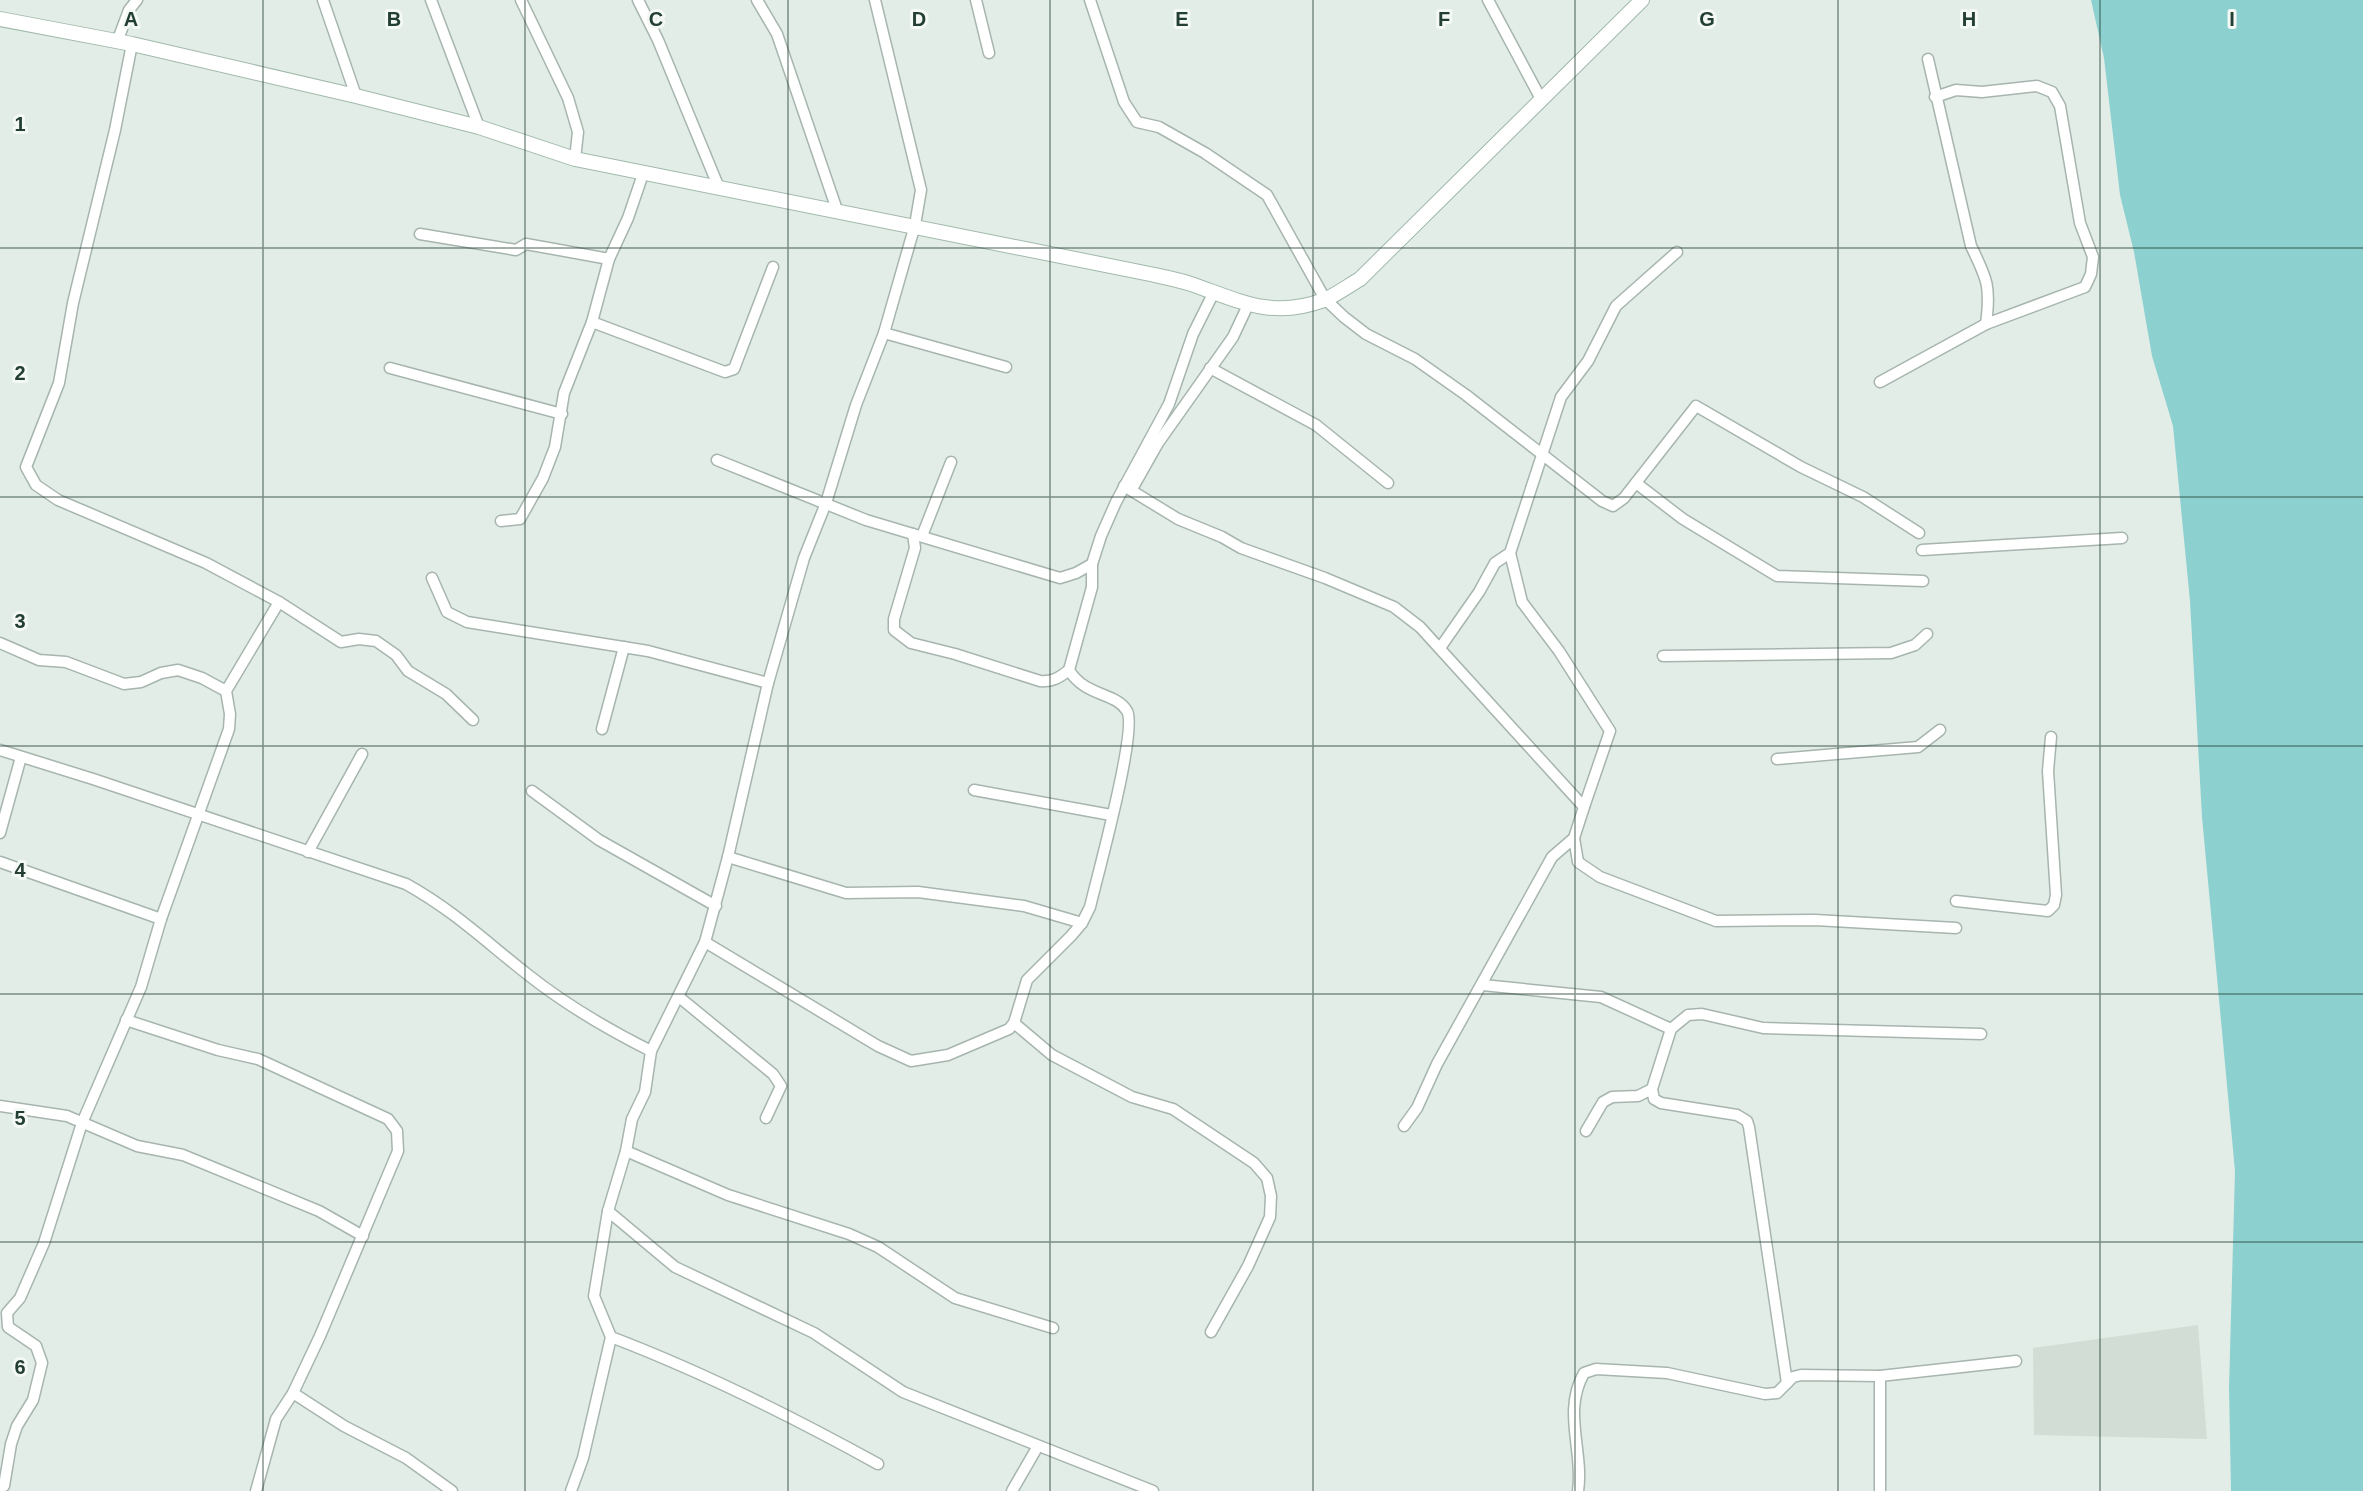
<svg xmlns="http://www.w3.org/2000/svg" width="2363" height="1491" font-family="Helvetica,sans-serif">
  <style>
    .built { fill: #d1ddd5 }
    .water { fill: #8cd1d0 }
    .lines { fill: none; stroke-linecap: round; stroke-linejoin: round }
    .street-casing { stroke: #a6b5ad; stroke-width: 13 }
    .secondary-casing { stroke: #a1b9ac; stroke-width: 16 }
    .street { stroke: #fff; stroke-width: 10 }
    .secondary { stroke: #fff; stroke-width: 14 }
    .grid { fill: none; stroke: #233e32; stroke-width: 1.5; stroke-opacity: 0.55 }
    .grid-label { font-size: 20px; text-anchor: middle; font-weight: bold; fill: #233e32; stroke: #f4f9f5; stroke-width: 6; stroke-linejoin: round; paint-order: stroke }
  </style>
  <rect width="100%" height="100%" fill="#e3ede7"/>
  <polygon class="built" points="2198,1325 2207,1439 2034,1435 2033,1348"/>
  <polygon class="water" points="2091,0 2363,0 2363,1491 2231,1491 2229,1388 2235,1171 2202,817 2190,601 2173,426 2152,356 2134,252 2120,195 2104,58"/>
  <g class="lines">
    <g class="street-casing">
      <g id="street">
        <polyline points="323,0 356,96"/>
        <polyline points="431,0 479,127"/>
        <polyline points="521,0 568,98 578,132 575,159"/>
        <polyline points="638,0 658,40 719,188"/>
        <polyline points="757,0 777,34 837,210"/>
        <polyline points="976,0 989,53"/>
        <polyline points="1090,0 1124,102 1137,122 1159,127 1205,153 1267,195 1325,299 1344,317 1366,334 1415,359 1466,395 1602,501 1613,506 1624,498 1696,406 1801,467 1863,497 1919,533"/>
        <polyline points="1488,0 1542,101"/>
        <polyline points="117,42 129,10 137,0"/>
        <polyline points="132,44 115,130 73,303 59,383 26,467 36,485 58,500 206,563 279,602 341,642 359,639 376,641 396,655 408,671 446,694 473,720"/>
        <path d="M1928 59 1971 246C1987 279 1991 286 1986 324"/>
        <polyline points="420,234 516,250 526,244 609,259"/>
        <polyline points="592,322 725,372 734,369 773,267"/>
        <polyline points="884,333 1006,367"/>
        <polyline points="390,368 562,414"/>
        <polyline points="1210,368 1316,425 1388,483"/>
        <polyline points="1880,382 1986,324 2085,287 2091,274 2093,257 2080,223 2060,106 2052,92 2037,86 1982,92 1956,90 1935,97"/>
        <polyline points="717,460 866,520 1060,578 1076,573 1092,564"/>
        <polyline points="1636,483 1683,519 1777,576 1923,581"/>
        <polyline points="1124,486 1178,519 1222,537 1241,548 1325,578 1394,607 1420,627 1584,807 1574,838 1552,857 1437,1064 1417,1108 1404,1126"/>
        <polyline points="1132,489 1158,443 1233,337 1248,305"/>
        <polyline points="501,521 520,519 543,478 555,447 564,393 592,322 609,259 628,218 643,174"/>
        <path d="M913 534 915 548 894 619V630L911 643 955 654 1040 681C1052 682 1059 678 1069 670"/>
        <polyline points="922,536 951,462"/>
        <polyline points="1922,550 2122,538"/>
        <polyline points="1510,553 1522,602 1559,651 1610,731 1584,807"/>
        <polyline points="432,578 447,612 467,622 648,651 768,683"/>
        <polyline points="0,643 39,660 66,662 124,684 141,682 161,673 178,670 202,678 226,691"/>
        <polyline points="1440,648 1479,592 1495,563 1510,553 1561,397 1588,361 1616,306 1677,252"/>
        <polyline points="1663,656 1891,653 1915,645 1927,634"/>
        <polyline points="602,729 624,647"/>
        <path d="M0 750 93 779 406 884C453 910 485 941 527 974 566 1005 607 1029 651 1051"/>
        <polyline points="1777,759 1918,747 1940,730"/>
        <polyline points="974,790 1111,815"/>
        <polyline points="532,791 599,840 716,906"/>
        <polyline points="0,833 21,757"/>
        <polyline points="1574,838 1578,862 1600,877 1716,921 1815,920 1956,928"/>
        <polyline points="308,852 362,754"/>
        <polyline points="728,857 846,893 918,892 1024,906 1082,923"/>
        <polyline points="0,862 161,919"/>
        <polyline points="1956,901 2048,911 2054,905 2056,895 2048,771 2051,737"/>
        <path d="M705 942 878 1046 911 1061 948 1055 1009 1029 1014 1023 1027 980 1071 936 1082 923 1090 907C1097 877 1138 730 1127 711 1116 692 1085 697 1069 670L1092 587V564L1101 536 1116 502 1169 404 1193 334 1213 294"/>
        <polyline points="1483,985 1601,997 1671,1029"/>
        <polyline points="679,997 773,1074 781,1086 766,1118"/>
        <polyline points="126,1020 218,1050 258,1059 388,1119 397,1131 398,1151 320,1336 293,1393 276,1419 256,1491"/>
        <polyline points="1014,1023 1052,1055 1132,1097 1173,1109 1254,1163 1267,1178 1271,1196 1270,1217 1248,1266 1211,1332"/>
        <polyline points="0,1106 67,1116 137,1146 183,1155 319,1211 363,1236"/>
        <polyline points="1586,1131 1603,1102 1612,1097 1638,1096 1652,1089"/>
        <polyline points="626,1151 728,1195 849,1234 878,1247 955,1298 1053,1328"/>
        <polyline points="608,1211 675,1267 814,1333 903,1392 1153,1491"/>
        <path d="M611 1337C703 1372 791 1416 878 1464"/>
        <polyline points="1880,1376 1880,1491"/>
        <polyline points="1787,1383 1749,1127 1747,1121 1737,1115 1661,1103 1654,1099 1652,1089 1671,1029 1688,1015 1702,1014 1763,1028 1981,1034"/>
        <polyline points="293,1393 344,1426 406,1458 452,1491"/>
        <polyline points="0,1488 4,1486 11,1444 17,1426 33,1400 42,1363 36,1346 8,1327 7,1313 20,1298 44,1243 82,1123 141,987 161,919 229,729 230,714 226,691 279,602"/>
        <polyline points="571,1491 583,1458 611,1337 594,1296 608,1211 626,1151 632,1119 645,1092 651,1051 705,942 728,857 768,683 804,558 826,503 856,405 884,333 915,225 921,190 875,0"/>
        <polyline points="1012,1491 1038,1446"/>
        <path d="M1578 1491C1584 1451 1562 1412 1584 1373L1596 1369 1667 1373 1765 1394 1777 1393 1793 1377 1801 1375 1880 1376 2016 1361"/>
      </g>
    </g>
    <g class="secondary-casing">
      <path id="secondary" d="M0 19 132 44 356 96 479 127 575 159 1150 274C1164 277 1180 280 1194 285 1242 302 1273 319 1324 300 1336 295 1348 286 1360 279L1642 0"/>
    </g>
    <use href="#street" class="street"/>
    <use href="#secondary" class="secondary"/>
  </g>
  <path class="grid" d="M263 0V1491M525 0V1491M788 0V1491M1050 0V1491M1313 0V1491M1575 0V1491M1838 0V1491M2100 0V1491M0 248H2363M0 497H2363M0 746H2363M0 994H2363M0 1242H2363"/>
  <g class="grid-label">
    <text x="131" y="26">A</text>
    <text x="394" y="26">B</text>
    <text x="656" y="26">C</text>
    <text x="919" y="26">D</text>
    <text x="1182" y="26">E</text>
    <text x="1444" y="26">F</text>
    <text x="1707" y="26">G</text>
    <text x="1969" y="26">H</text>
    <text x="2232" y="26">I</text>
    <text x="20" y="131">1</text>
    <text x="20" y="380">2</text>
    <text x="20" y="628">3</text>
    <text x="20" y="877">4</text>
    <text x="20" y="1125">5</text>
    <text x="20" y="1374">6</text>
  </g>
</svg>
